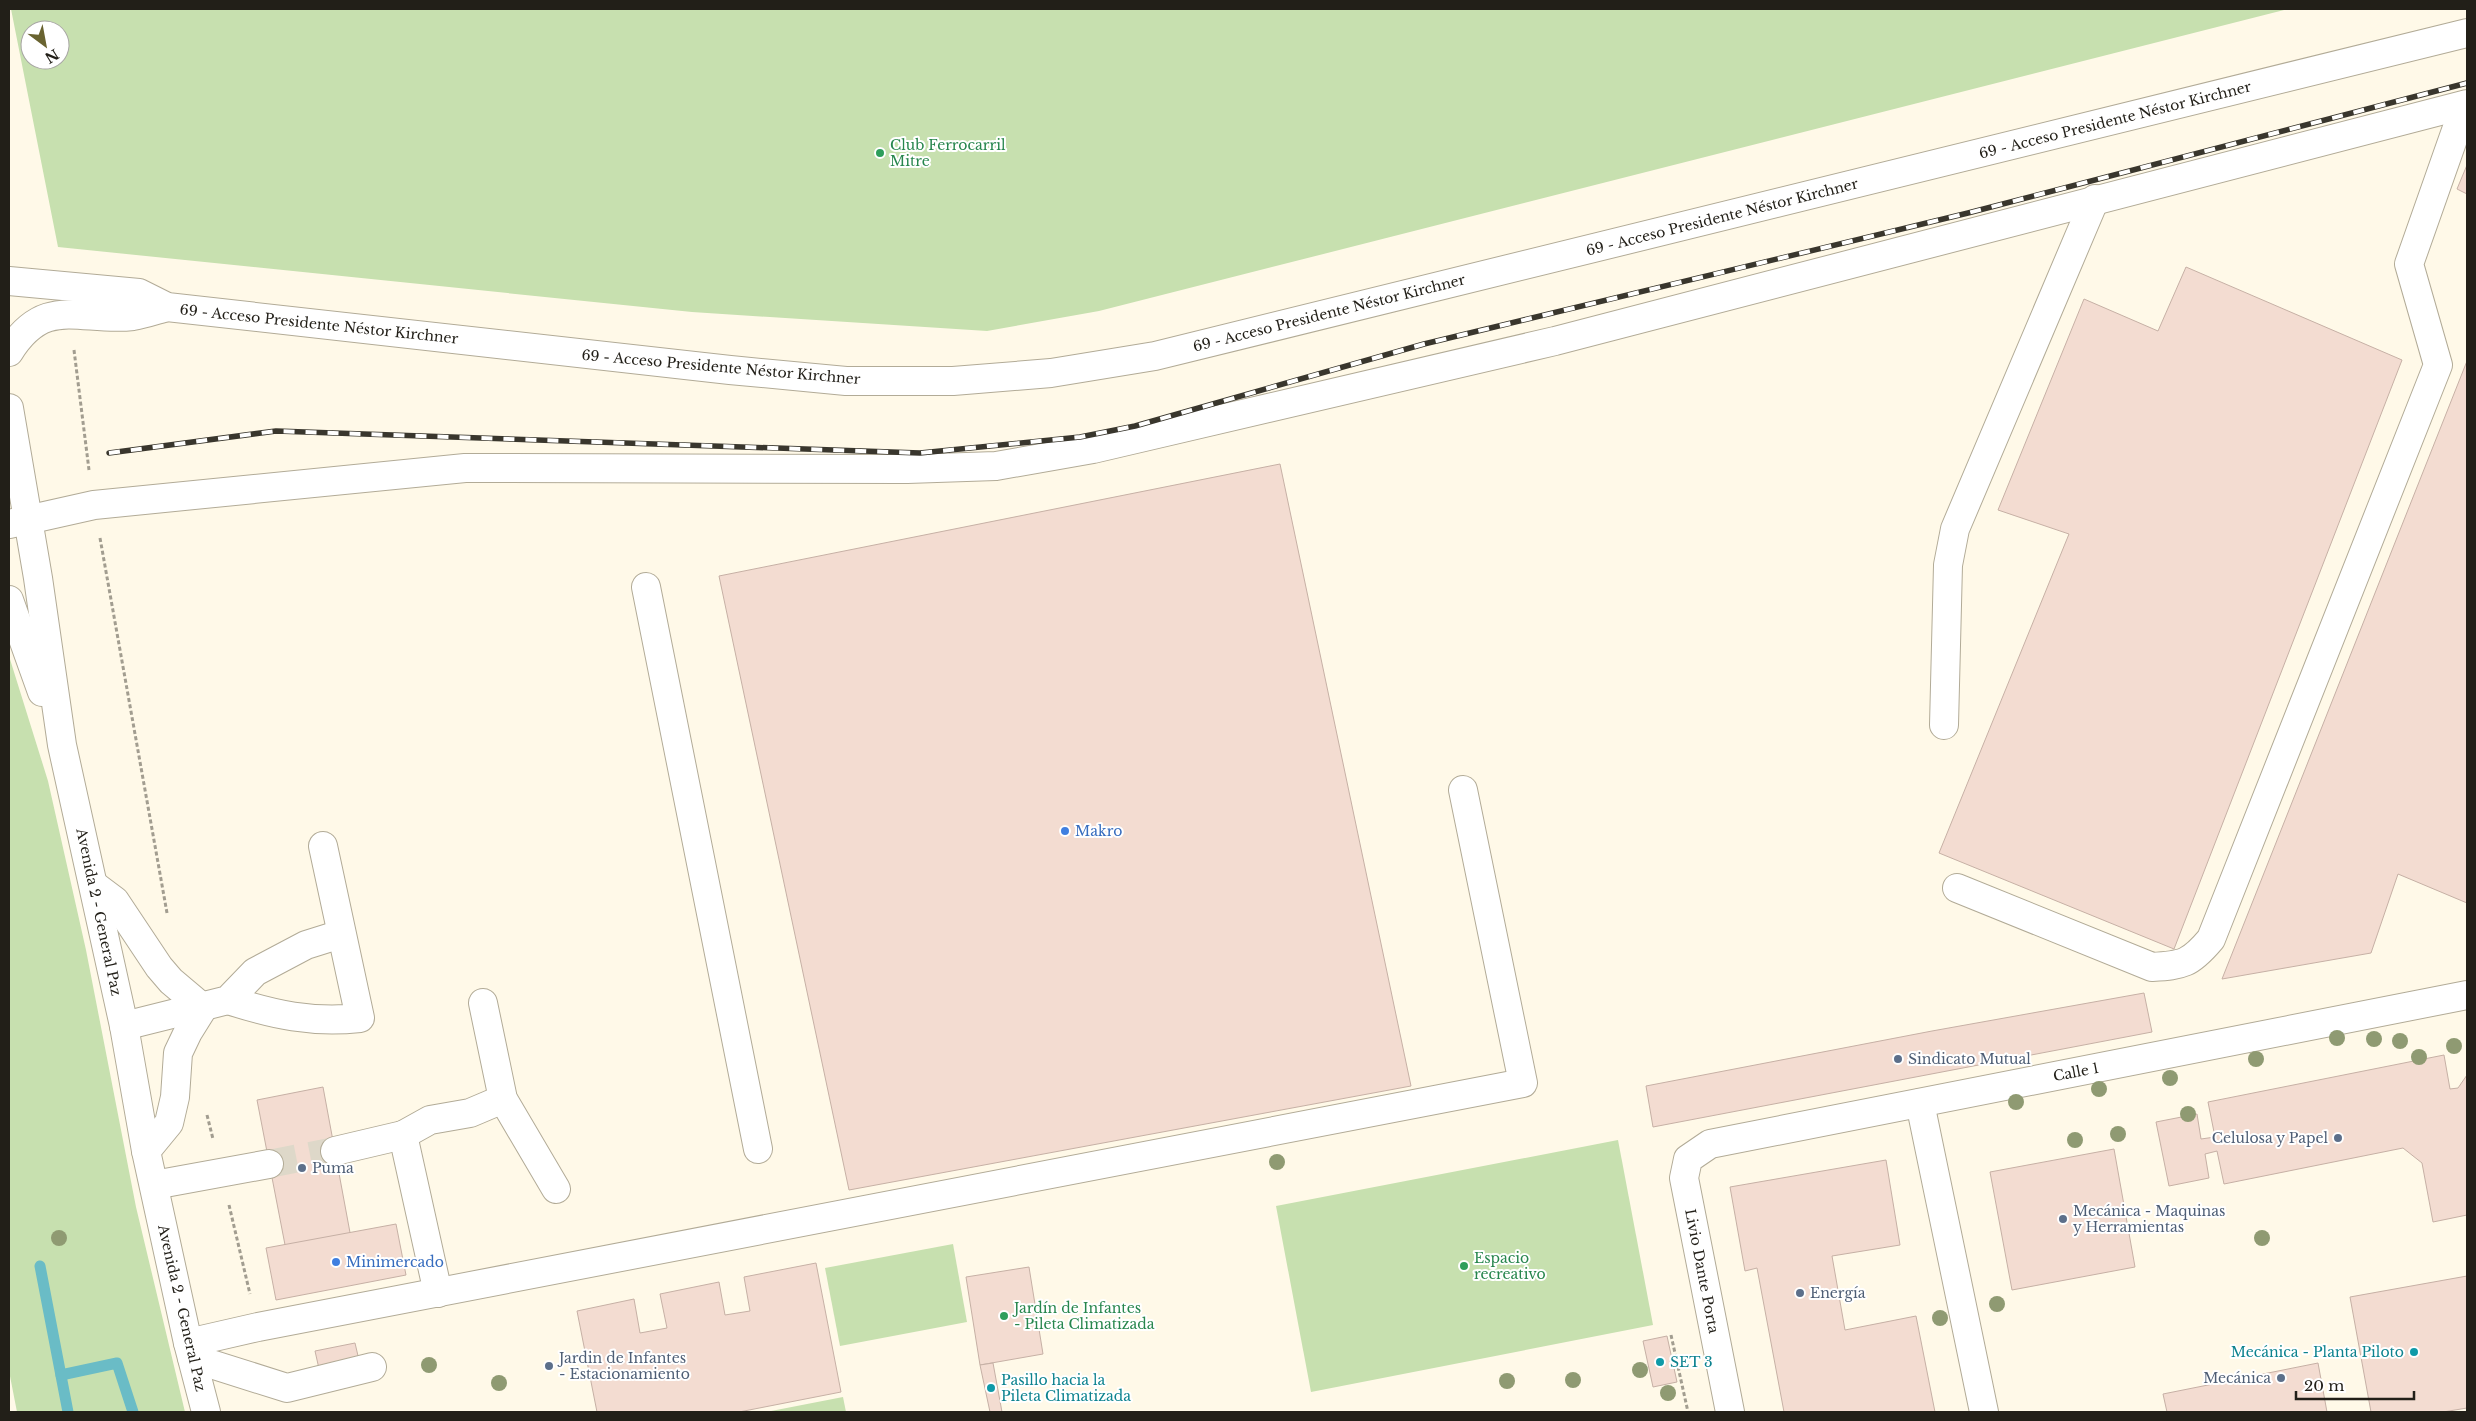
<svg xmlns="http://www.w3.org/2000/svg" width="2476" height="1421" font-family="'Libre Baskerville',serif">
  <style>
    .green { fill: #c7e0af; fill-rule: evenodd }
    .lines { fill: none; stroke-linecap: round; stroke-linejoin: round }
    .stream { stroke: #6abcc6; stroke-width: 11 }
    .building { fill: #f3dcd1; stroke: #c6b0a5 }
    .minor-tunnel { stroke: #ded8c9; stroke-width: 28; stroke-dasharray: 28 14; stroke-linecap: butt }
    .minor-casing { stroke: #b2ab97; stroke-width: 30 }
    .path { stroke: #a29d90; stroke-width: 3; stroke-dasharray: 4 2.5; stroke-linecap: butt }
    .minor { stroke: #fff; stroke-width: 28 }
    .rail-casing { stroke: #39362d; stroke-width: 5.5 }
    .rail { stroke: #fff; stroke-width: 4; stroke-dasharray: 11; stroke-linecap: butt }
    .tree { fill: #8f9a72 }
    .leisure-dot { fill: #2e9e5b; stroke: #fff; stroke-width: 2 }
    .shop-dot { fill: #3f7fe0; stroke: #fff; stroke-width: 2 }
    .service-dot { fill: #5c6f8a; stroke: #fff; stroke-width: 2 }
    .culture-dot { fill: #0f9aa8; stroke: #fff; stroke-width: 2 }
    .labels { text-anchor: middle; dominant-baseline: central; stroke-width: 4; stroke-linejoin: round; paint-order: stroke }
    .street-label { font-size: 14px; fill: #221f18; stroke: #fff }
    .leisure-label { font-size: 14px; fill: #27864d; stroke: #fff; text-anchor: start }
    .shop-label { font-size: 14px; fill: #366cbe; stroke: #fff; text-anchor: start }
    .service-label { font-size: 14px; fill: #4e5e75; stroke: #fff; text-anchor: start }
    .culture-label { font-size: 14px; fill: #0d838f; stroke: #fff; text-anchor: start }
  </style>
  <rect width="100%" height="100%" fill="#fff9e8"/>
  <g class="green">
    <path d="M11 9H2288L1099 311 987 331 692 312 58 247ZM30 30H60V60H30Z"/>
    <polygon points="9,656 48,781 86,950 136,1207 185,1412 17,1412 9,1371"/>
    <polygon points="1618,1140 1653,1325 1311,1392 1276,1206"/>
    <polygon points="953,1244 967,1322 840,1346 825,1268"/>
    <polygon points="843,1397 846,1412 766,1412"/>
  </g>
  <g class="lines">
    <g class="stream">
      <polyline points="40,1266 68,1412"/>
      <polyline points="61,1375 117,1363 133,1412"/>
    </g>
  </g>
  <g class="building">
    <polygon points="2467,165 2467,194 2457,189"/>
    <polygon points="2186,267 2402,360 2174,949 1939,853 2069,534 1998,510 2084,299 2158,331"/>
    <polygon points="2467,361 2467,903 2398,874 2371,953 2222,979"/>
    <polygon points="1280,464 1411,1086 849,1190 719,576"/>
    <polygon points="2144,993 2152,1032 1653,1127 1646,1086 1932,1031"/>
    <polygon points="2444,1055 2450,1089 2458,1088 2467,1075 2467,1215 2433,1222 2422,1163 2403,1148 2224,1184 2217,1151 2205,1154 2209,1178 2169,1186 2156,1122 2197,1114 2201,1139 2215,1137 2208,1102"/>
    <polygon points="323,1087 351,1238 286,1250 257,1100"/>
    <polygon points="2114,1149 2135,1267 2012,1290 1990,1172"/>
    <polygon points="1886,1160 1900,1245 1832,1256 1845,1330 1916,1316 1935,1412 1784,1412 1757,1268 1745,1271 1730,1187"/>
    <polygon points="396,1224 406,1275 276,1300 266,1248"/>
    <polygon points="816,1263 841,1392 739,1412 597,1412 577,1311 634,1299 640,1333 667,1328 660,1294 719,1282 725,1315 750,1311 744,1277"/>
    <polygon points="1029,1267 1043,1354 980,1365 966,1277"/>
    <polygon points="2467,1276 2467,1408 2443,1412 2371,1412 2350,1297"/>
    <polygon points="1667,1336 1677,1382 1653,1387 1643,1341"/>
    <polygon points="355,1343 362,1373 322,1382 315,1351"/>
    <polygon points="993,1363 1002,1412 990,1412 980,1365"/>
    <polygon points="2318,1363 2327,1412 2167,1412 2163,1394"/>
  </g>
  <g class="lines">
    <polyline class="minor-tunnel" points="269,1164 335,1151"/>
    <g class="minor-casing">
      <g id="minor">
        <polyline points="9,281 139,293 167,307 730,370 846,381 953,381 1051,373 1155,356 2467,33"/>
        <path d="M9 352C45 294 80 322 133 316 145 314 156 310 167 307"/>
        <polyline points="9,408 38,578 62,745 124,1026 146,1151 188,1343 206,1412"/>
        <polyline points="9,524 94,505 465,468 907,469 996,466 1093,449 1555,341 2467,104"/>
        <polyline points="646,587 758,1149"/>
        <polyline points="9,600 42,692"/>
        <polyline points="1944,725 1948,565 1955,529 2095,199"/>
        <polyline points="95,886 115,901 159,967 171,981 203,1008"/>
        <path d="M1957 888 2152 967C2183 965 2190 964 2211 939L2438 365 2409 264 2465 105"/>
        <path d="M228 1000C275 1015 311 1023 360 1018L323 846"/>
        <polyline points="483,1003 503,1099 556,1189"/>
        <polyline points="124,1026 228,1000 255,972 306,945 341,934"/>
        <polyline points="1920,1103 1984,1412"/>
        <polyline points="403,1135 430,1120 470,1113 503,1099"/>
        <polyline points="146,1151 169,1123 175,1097 178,1053 188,1032 203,1008"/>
        <polyline points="335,1151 403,1135 438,1293"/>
        <polyline points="154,1185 269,1164"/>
        <polyline points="188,1343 258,1327 1523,1083 1463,790"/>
        <polyline points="192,1358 287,1388 372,1367"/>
        <polyline points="1730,1412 1684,1178 1688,1159 1710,1144 2467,995"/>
      </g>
    </g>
    <g class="path">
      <polyline points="74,350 89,470"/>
      <polyline points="100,538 167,913"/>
      <polyline points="207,1115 213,1139"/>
      <polyline points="229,1205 250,1294"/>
      <polyline points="1671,1335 1688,1412"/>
    </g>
    <use href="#minor" class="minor"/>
    <g class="rail-casing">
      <polyline id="rail" points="109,453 276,431 920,453 1080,437 1135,426 1424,344 1968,213 2467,83"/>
    </g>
    <use href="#rail" class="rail"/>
  </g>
  <g class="tree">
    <circle cx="2337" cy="1038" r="8"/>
    <circle cx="2374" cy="1039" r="8"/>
    <circle cx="2400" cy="1041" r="8"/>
    <circle cx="2454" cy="1046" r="8"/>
    <circle cx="2419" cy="1057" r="8"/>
    <circle cx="2256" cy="1059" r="8"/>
    <circle cx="2170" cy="1078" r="8"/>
    <circle cx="2099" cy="1089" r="8"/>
    <circle cx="2016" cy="1102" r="8"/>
    <circle cx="2188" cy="1114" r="8"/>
    <circle cx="2118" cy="1134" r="8"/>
    <circle cx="2075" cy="1140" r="8"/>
    <circle cx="1277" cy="1162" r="8"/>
    <circle cx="59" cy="1238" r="8"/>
    <circle cx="2262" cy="1238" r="8"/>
    <circle cx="1997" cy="1304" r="8"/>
    <circle cx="1940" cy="1318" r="8"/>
    <circle cx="429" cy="1365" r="8"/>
    <circle cx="1640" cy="1370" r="8"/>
    <circle cx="1573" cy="1380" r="8"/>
    <circle cx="1507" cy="1381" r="8"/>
    <circle cx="499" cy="1383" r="8"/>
    <circle cx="1668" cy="1393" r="8"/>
  </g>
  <g class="leisure-dot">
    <circle cx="880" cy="153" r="5"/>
    <circle cx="1464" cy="1266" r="5"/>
    <circle cx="1004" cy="1316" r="5"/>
  </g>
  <g class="shop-dot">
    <circle cx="1065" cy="831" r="5"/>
    <circle cx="336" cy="1262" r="5"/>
  </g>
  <g class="service-dot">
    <circle cx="1898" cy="1059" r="5"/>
    <circle cx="2338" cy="1138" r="5"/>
    <circle cx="302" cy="1168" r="5"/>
    <circle cx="2063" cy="1219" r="5"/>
    <circle cx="1800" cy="1293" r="5"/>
    <circle cx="549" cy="1366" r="5"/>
    <circle cx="2281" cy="1378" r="5"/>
  </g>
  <g class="culture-dot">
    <circle cx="2414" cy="1352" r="5"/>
    <circle cx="1660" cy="1362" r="5"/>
    <circle cx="991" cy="1388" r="5"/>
  </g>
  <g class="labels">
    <g class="street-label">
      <text transform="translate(2115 120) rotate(-14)">69 - Acceso Presidente Néstor Kirchner</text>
      <text transform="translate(1722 217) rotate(-14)">69 - Acceso Presidente Néstor Kirchner</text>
      <text transform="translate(1329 313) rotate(-14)">69 - Acceso Presidente Néstor Kirchner</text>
      <text transform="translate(319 324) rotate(6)">69 - Acceso Presidente Néstor Kirchner</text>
      <text transform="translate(721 367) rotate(5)">69 - Acceso Presidente Néstor Kirchner</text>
      <text transform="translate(99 912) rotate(78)">Avenida 2 - General Paz</text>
      <text transform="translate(2076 1072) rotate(-11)">Calle 1</text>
      <text transform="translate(1702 1271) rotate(79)">Livio Dante Porta</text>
      <text transform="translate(182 1308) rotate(77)">Avenida 2 - General Paz</text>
    </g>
    <g class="leisure-label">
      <text x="890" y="145">Club Ferrocarril<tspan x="890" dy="16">Mitre</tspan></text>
      <text x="1474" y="1258">Espacio<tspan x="1474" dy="16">recreativo</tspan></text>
      <text x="1014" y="1308">Jardín de Infantes<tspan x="1014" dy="16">- Pileta Climatizada</tspan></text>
    </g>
    <g class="shop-label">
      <text x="1075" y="831">Makro</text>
      <text x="346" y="1262">Minimercado</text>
    </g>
    <g class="service-label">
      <text x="1908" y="1059">Sindicato Mutual</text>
      <text x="2328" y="1138" text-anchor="end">Celulosa y Papel</text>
      <text x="312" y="1168">Puma</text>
      <text x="2073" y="1211">Mecánica - Maquinas<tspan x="2073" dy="16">y Herramientas</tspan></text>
      <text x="1810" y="1293">Energía</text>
      <text x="559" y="1358">Jardin de Infantes<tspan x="559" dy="16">- Estacionamiento</tspan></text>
      <text x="2271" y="1378" text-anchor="end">Mecánica</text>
    </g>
    <g class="culture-label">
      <text x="2404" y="1352" text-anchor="end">Mecánica - Planta Piloto</text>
      <text x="1670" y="1362">SET 3</text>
      <text x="1001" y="1380">Pasillo hacia la<tspan x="1001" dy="16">Pileta Climatizada</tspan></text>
    </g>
  </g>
  <rect width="2476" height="1421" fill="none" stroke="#221f18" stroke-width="20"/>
  <g transform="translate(45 45) rotate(148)"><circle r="24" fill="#ffffff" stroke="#a7a5a3"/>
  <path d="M0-4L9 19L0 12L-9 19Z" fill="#696330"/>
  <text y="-8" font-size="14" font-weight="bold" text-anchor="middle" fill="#221f18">N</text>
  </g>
  <path d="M2296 1391v8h118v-8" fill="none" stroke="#221f18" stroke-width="2.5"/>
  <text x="2304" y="1391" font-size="15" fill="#221f18" stroke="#ffffff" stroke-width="4" paint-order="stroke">20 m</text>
</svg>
